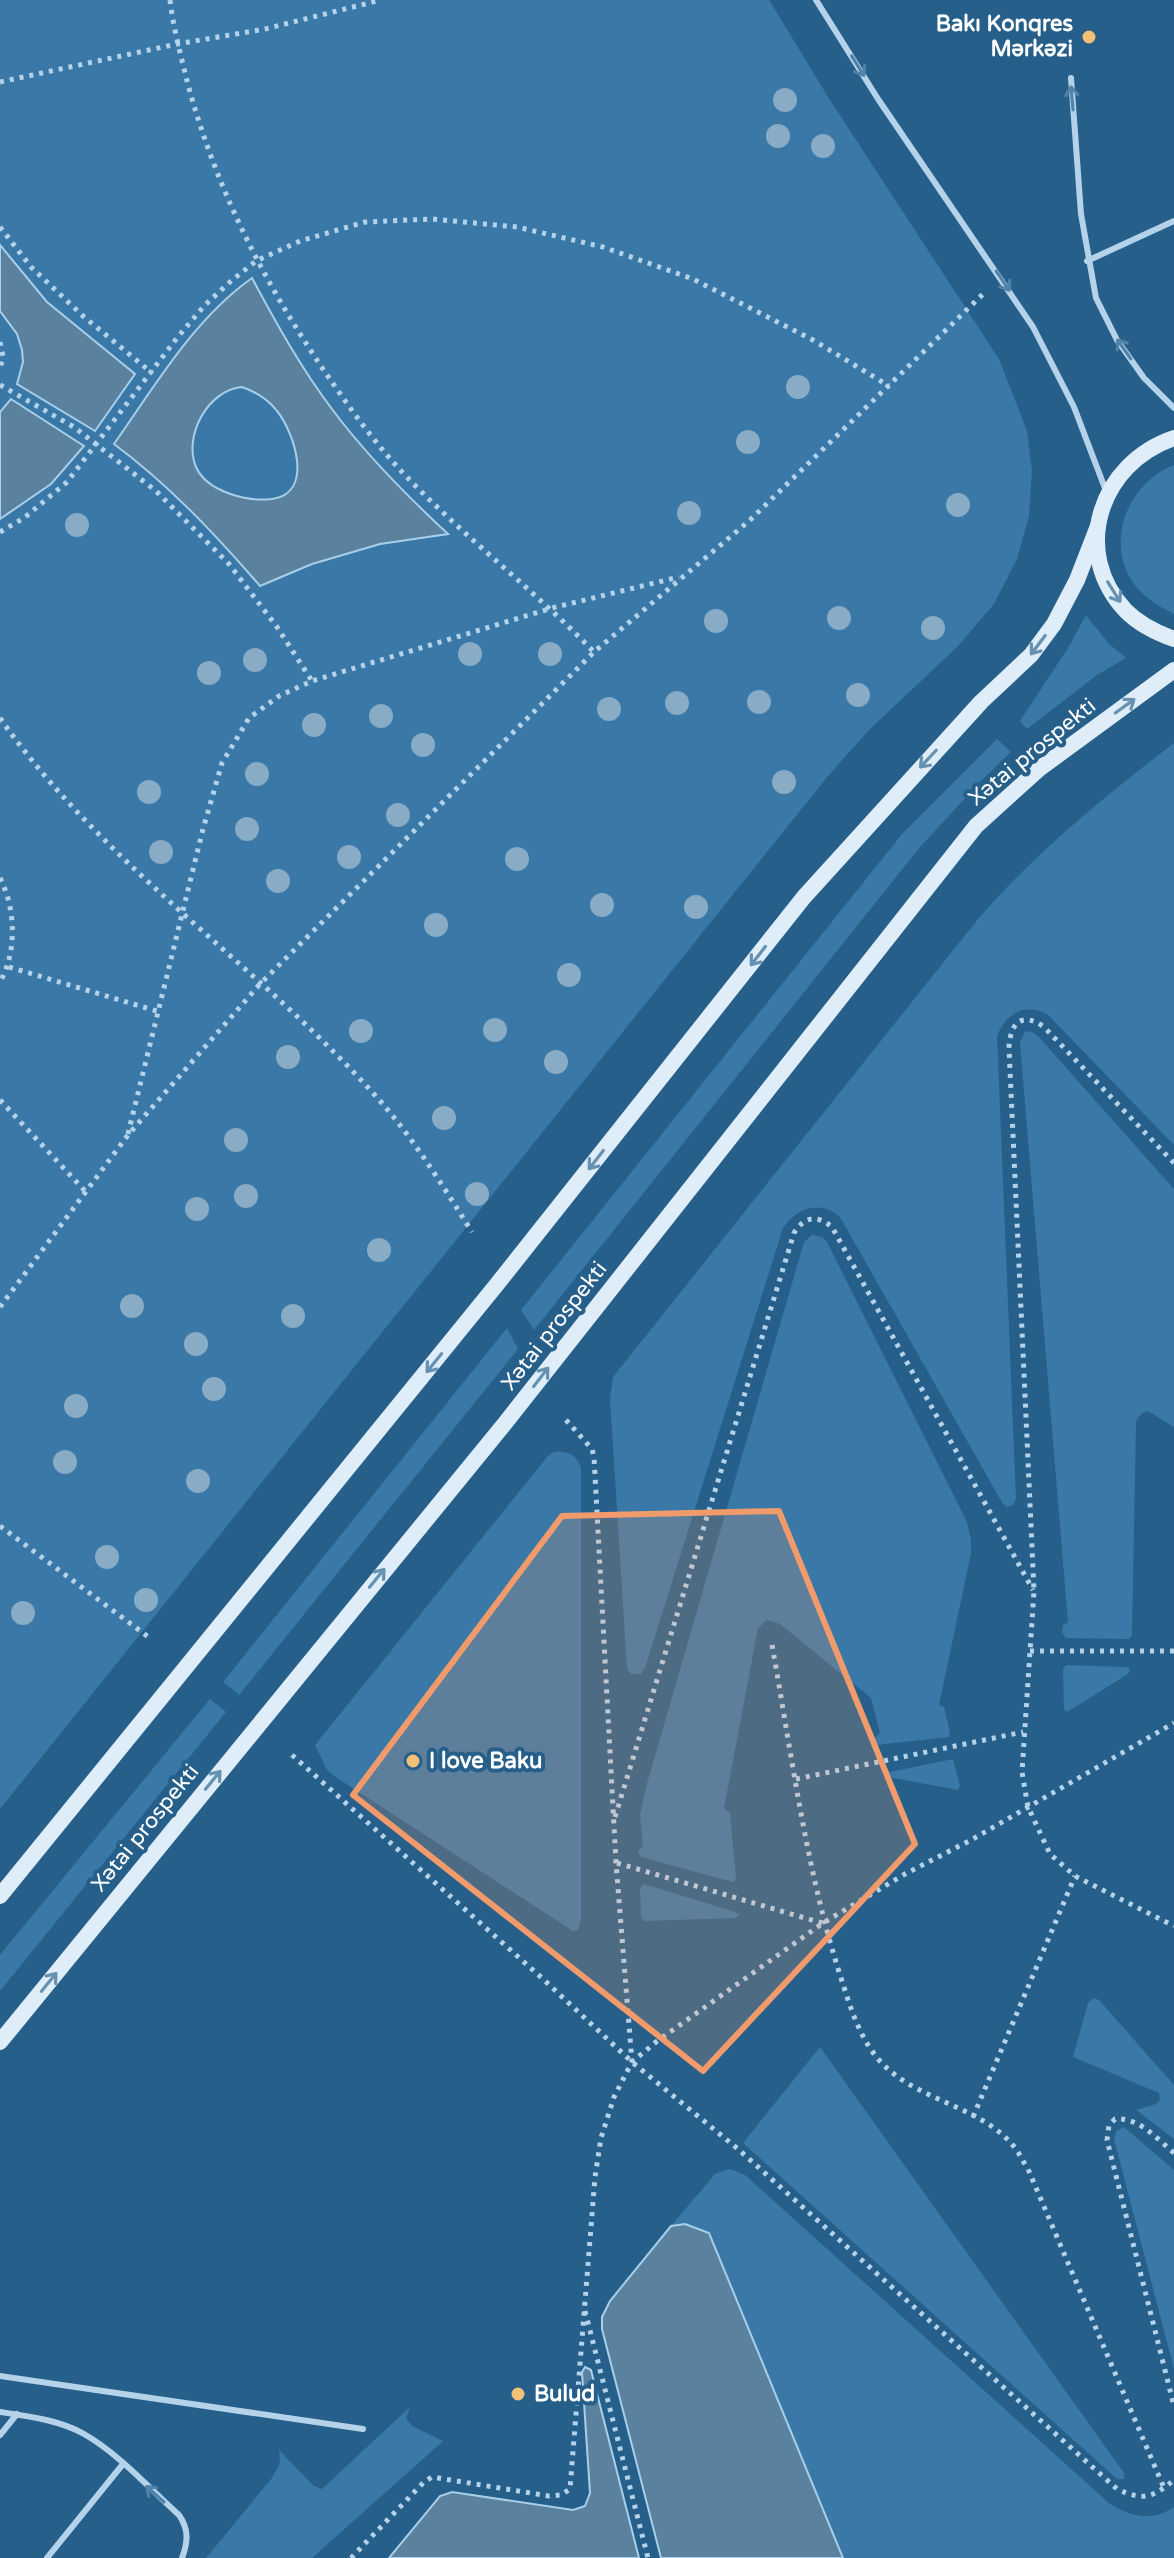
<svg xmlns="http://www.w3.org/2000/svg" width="1174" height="2558" font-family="'Varela Round',sans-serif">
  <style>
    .green { fill: #3a79a7 }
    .water { fill: #5a819e; stroke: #a8cfea; stroke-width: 2; fill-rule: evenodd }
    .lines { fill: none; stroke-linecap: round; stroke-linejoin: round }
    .path { stroke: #b4d3ea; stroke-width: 5; stroke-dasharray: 4 6; stroke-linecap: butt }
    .lane { stroke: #b4d3ea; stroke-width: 6 }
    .secondary { stroke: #deedf8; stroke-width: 16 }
    .tree { fill: #88abc6 }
    .oneway { stroke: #5182a7 }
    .oneway2 { stroke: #6691b0 }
    .marked { fill: #f19b6d; fill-opacity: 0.2; stroke: #f19b6d; stroke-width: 6; stroke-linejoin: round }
    .poi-dot { fill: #f3c078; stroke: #265f8a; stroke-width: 3 }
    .labels { text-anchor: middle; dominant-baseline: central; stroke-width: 8; stroke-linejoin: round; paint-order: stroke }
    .poi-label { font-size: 22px; font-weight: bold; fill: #fff; stroke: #265f8a; text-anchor: start }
    .street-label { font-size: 22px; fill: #fff; stroke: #265f8a }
  </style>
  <rect width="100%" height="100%" fill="#265f8a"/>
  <g class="green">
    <polygon points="0,0 769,0 830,100 999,359 1027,431 1032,471 1029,516 1017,559 994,604 957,647 869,730 828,776 0,1809"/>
    <path d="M1174 465V614C1159 606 1144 598 1134 584 1104 541 1128 483 1174 465Z"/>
    <polygon points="1086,615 1109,644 1126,658 1097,675 1027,729 1020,721 1068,648"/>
    <polygon points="997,739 1011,752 981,781 920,847 534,1330 521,1310 902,834"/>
    <path d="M1174 743V1145L1048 1015C1025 1002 1006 1013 997 1036L1016 1499 1013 1505 1007 1507 1003 1504 840 1217C821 1200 797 1207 783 1228L645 1668 641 1674H631L627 1668 610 1399 613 1377 978 919C1038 850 1103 798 1174 743Z"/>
    <polygon points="1030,1031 1038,1036 1174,1189 1174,1427 1148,1411 1142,1413 1136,1421 1132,1635 1129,1639 1066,1638 1062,1633 1063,1625 1068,1622 1020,1043 1025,1032"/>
    <polygon points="812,1235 822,1237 827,1242 967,1522 971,1540 971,1553 939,1705 944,1707 950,1733 949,1737 876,1745 874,1739 880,1733 871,1698 780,1624 767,1620 758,1628 724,1808 730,1813 736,1878 733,1882 641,1857 638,1852 643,1845 640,1815 646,1787 804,1242"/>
    <polygon points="507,1328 518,1349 239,1695 223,1682"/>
    <path d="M554 1452C568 1451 577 1455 581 1468V1919L578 1930 573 1931 334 1776 327 1770 315 1745 548 1456Z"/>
    <polygon points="1066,1665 1126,1667 1130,1669 1128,1674 1067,1712 1064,1709 1063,1669"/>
    <polygon points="210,1699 226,1712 0,1991 0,1955"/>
    <polygon points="953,1759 960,1786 958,1790 888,1777 885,1773"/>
    <polygon points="644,1884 735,1912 739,1915 735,1918 644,1921 641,1917 640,1888"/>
    <polygon points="1093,1998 1099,2000 1174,2085 1174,2139 1136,2110 1156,2104 1160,2100 1159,2093 1073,2057 1088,2003"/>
    <polygon points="820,2047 1124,2473 1124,2479 1117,2479 743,2143"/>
    <polygon points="1124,2127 1174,2170 1174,2369 1114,2139 1116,2131"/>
    <path d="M730 2169 745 2175 1110 2504C1132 2517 1152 2522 1174 2507V2558H843L709 2233 685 2224 671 2226 715 2174Z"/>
    <polygon points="410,2407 406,2418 412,2426 443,2441 312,2558 206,2558 272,2478 280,2463 279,2450 314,2486 322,2489"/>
  </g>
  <g class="water">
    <polygon points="0,245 47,302 135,374 95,431 17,384 23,362 22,350 17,334 0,311"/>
    <path d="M252 278C276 323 301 368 332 409 366 455 406 495 448 534L380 544 312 564 260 586C215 534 169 485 114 444 155 386 193 320 252 278ZM242 387C256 392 268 399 277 411 294 432 315 493 272 499 248 502 207 492 196 467 183 436 208 390 242 387Z"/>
    <polygon points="11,399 84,446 51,484 0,519 0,412"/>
    <polygon points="685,2224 709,2233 843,2558 661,2558 602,2329 602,2317 610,2301 671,2226"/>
    <polygon points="585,2367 591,2370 639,2558 389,2558 440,2496 452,2492 573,2510 585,2506 590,2493 582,2372"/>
  </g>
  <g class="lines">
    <g class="path">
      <path d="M170 0C173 26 180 52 186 77 214 185 263 281 325 372 349 407 374 442 403 473 463 536 533 589 594 652"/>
      <polyline points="0,82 177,44 265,29 381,0"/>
      <polyline points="0,227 31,267 83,316 152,373"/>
      <polyline points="0,342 3,356 0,369"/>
      <polyline points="0,385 74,427 156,491 229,564 277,627 312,681"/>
      <polyline points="0,532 24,518 67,482 177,338 204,306 231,281 256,261 300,241 365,222 432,219 517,227 603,247 693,279 813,340 889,386"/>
      <path d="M0 718C105 868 262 967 381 1102 416 1142 444 1188 472 1232"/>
      <path d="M0 878C16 909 17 952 0 982"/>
      <polyline points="9,967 160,1012"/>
      <polyline points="0,1100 86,1192"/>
      <polyline points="128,1134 203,829 222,763 249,718 279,696 312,681 552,608 679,577"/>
      <path d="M1174 1163 1044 1027C1022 1011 1010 1023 1009 1048L1034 1591 1022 1772 1028 1807 1050 1854 1075 1876 1174 1926"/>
      <polyline points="0,1307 128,1135 260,984 594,652 749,521 983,294"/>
      <polyline points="566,1420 592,1449 594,1457 616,1863 632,2062"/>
      <polyline points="0,1526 151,1639"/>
      <path d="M772 1645C792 1756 806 1870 841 1978 850 2006 859 2037 879 2060 916 2102 982 2105 1015 2148 1020 2154 1023 2162 1028 2169L1164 2488"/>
      <polyline points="1030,1651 1174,1651"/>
      <path d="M292 1755 543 1979 632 2062 738 2149 1117 2489C1143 2501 1152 2498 1174 2480"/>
      <polyline points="796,1779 1023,1732"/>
      <path d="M615 1817 794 1233C804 1217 816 1214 832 1227L1033 1590"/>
      <polyline points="617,1863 822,1923"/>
      <polyline points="973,2117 1075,1876"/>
      <path d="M1174 2153C1156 2138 1139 2117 1115 2119L1109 2125 1107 2140 1174 2406"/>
      <polyline points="585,2311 648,2558"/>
      <polyline points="351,2558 424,2482 432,2477 549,2496 561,2495 570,2489 595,2177 601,2138 614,2097 632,2062 656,2042 823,1923 905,1874 971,1840 1174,1723"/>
    </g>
    <g class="lane">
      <polyline points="816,0 878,99 1033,327 1074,407 1106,491"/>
      <polyline points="1071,78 1081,214 1096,298 1117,340 1144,378 1174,408"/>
      <polyline points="1087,261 1174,221"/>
      <polyline points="0,2376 363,2429"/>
      <path d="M0 2412C27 2416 60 2420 84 2434 119 2454 149 2488 179 2515 189 2529 188 2542 182 2558"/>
      <polyline points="0,2435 17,2414"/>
      <polyline points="47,2558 123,2464"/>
    </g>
    <g class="secondary">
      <path d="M1174 438C1100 463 1070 552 1126 611 1140 625 1157 633 1174 639"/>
      <polyline points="0,1896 498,1283 804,897 981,702 1031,655 1054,624 1077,580 1098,526"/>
      <polyline points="0,2042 506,1422 976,826 1039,769 1174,670"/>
    </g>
  </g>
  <g class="tree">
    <circle cx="785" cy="100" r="12"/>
    <circle cx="778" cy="136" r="12"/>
    <circle cx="823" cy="146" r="12"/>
    <circle cx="798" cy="387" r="12"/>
    <circle cx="748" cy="442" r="12"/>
    <circle cx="958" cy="505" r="12"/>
    <circle cx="689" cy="513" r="12"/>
    <circle cx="77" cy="525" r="12"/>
    <circle cx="839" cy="618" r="12"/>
    <circle cx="716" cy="621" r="12"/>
    <circle cx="933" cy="628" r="12"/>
    <circle cx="470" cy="654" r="12"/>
    <circle cx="550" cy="654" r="12"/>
    <circle cx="255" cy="660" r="12"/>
    <circle cx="209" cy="673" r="12"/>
    <circle cx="858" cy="695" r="12"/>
    <circle cx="759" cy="702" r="12"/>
    <circle cx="677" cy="703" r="12"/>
    <circle cx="609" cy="709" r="12"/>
    <circle cx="381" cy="716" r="12"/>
    <circle cx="314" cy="725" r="12"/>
    <circle cx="423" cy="745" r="12"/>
    <circle cx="257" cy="774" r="12"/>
    <circle cx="784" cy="782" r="12"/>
    <circle cx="149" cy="792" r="12"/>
    <circle cx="398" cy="815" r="12"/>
    <circle cx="247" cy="829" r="12"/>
    <circle cx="161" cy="852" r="12"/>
    <circle cx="349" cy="857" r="12"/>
    <circle cx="517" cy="859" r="12"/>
    <circle cx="278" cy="881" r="12"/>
    <circle cx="602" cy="905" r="12"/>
    <circle cx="696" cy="907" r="12"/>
    <circle cx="436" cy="925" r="12"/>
    <circle cx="569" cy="975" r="12"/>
    <circle cx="495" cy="1030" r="12"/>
    <circle cx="361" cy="1031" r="12"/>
    <circle cx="288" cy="1057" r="12"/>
    <circle cx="556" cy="1062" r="12"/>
    <circle cx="444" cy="1118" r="12"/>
    <circle cx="236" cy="1140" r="12"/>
    <circle cx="477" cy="1194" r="12"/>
    <circle cx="246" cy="1196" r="12"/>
    <circle cx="197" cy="1209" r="12"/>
    <circle cx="379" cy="1250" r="12"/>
    <circle cx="132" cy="1306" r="12"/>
    <circle cx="293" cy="1316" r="12"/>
    <circle cx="196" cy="1344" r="12"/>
    <circle cx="214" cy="1389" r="12"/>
    <circle cx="76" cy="1406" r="12"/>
    <circle cx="65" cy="1462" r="12"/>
    <circle cx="198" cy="1481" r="12"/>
    <circle cx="107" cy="1557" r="12"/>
    <circle cx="146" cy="1600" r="12"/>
    <circle cx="23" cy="1613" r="12"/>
  </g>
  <defs><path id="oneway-shaft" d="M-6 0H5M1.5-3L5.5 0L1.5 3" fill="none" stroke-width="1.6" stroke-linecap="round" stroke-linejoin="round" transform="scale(2)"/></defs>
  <g class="oneway">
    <use href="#oneway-shaft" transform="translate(858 66) rotate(58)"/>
    <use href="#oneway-shaft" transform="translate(1072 98) rotate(-95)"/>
    <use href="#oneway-shaft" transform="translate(1003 281) rotate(56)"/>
    <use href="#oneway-shaft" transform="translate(1124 349) rotate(-125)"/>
    <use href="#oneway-shaft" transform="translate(155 2494) rotate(-138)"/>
  </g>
  <g class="oneway2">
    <use href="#oneway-shaft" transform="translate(1114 592) rotate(58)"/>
    <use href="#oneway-shaft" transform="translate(1038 645) rotate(127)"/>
    <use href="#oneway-shaft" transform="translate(1125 706) rotate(-36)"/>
    <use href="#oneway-shaft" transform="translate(928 759) rotate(133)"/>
    <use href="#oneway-shaft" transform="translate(758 956) rotate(128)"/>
    <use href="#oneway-shaft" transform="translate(596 1160) rotate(128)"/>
    <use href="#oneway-shaft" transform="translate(434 1363) rotate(129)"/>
    <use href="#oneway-shaft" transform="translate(541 1377) rotate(-52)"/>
    <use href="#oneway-shaft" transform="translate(377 1578) rotate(-51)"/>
    <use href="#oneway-shaft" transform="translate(213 1780) rotate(-51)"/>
    <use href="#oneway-shaft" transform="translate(49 1982) rotate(-51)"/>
  </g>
  <path class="marked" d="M779 1511 915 1844 703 2071 353 1795 562 1516Z"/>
  <g class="poi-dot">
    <circle cx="1089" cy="37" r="8"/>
    <circle cx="413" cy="1761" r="8"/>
    <circle cx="518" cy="2394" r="8"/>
  </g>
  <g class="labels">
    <g class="poi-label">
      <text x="1073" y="24" text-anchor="end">Bakı Konqres<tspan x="1073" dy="25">Mərkəzi</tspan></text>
      <text x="429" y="1761">I love Baku</text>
      <text x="534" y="2394">Bulud</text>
    </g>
    <g class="street-label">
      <text transform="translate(1032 752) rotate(-39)">Xətai prospekti</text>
      <text transform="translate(554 1326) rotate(-52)">Xətai prospekti</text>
      <text transform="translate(145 1828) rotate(-51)">Xətai prospekti</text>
    </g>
  </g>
</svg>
